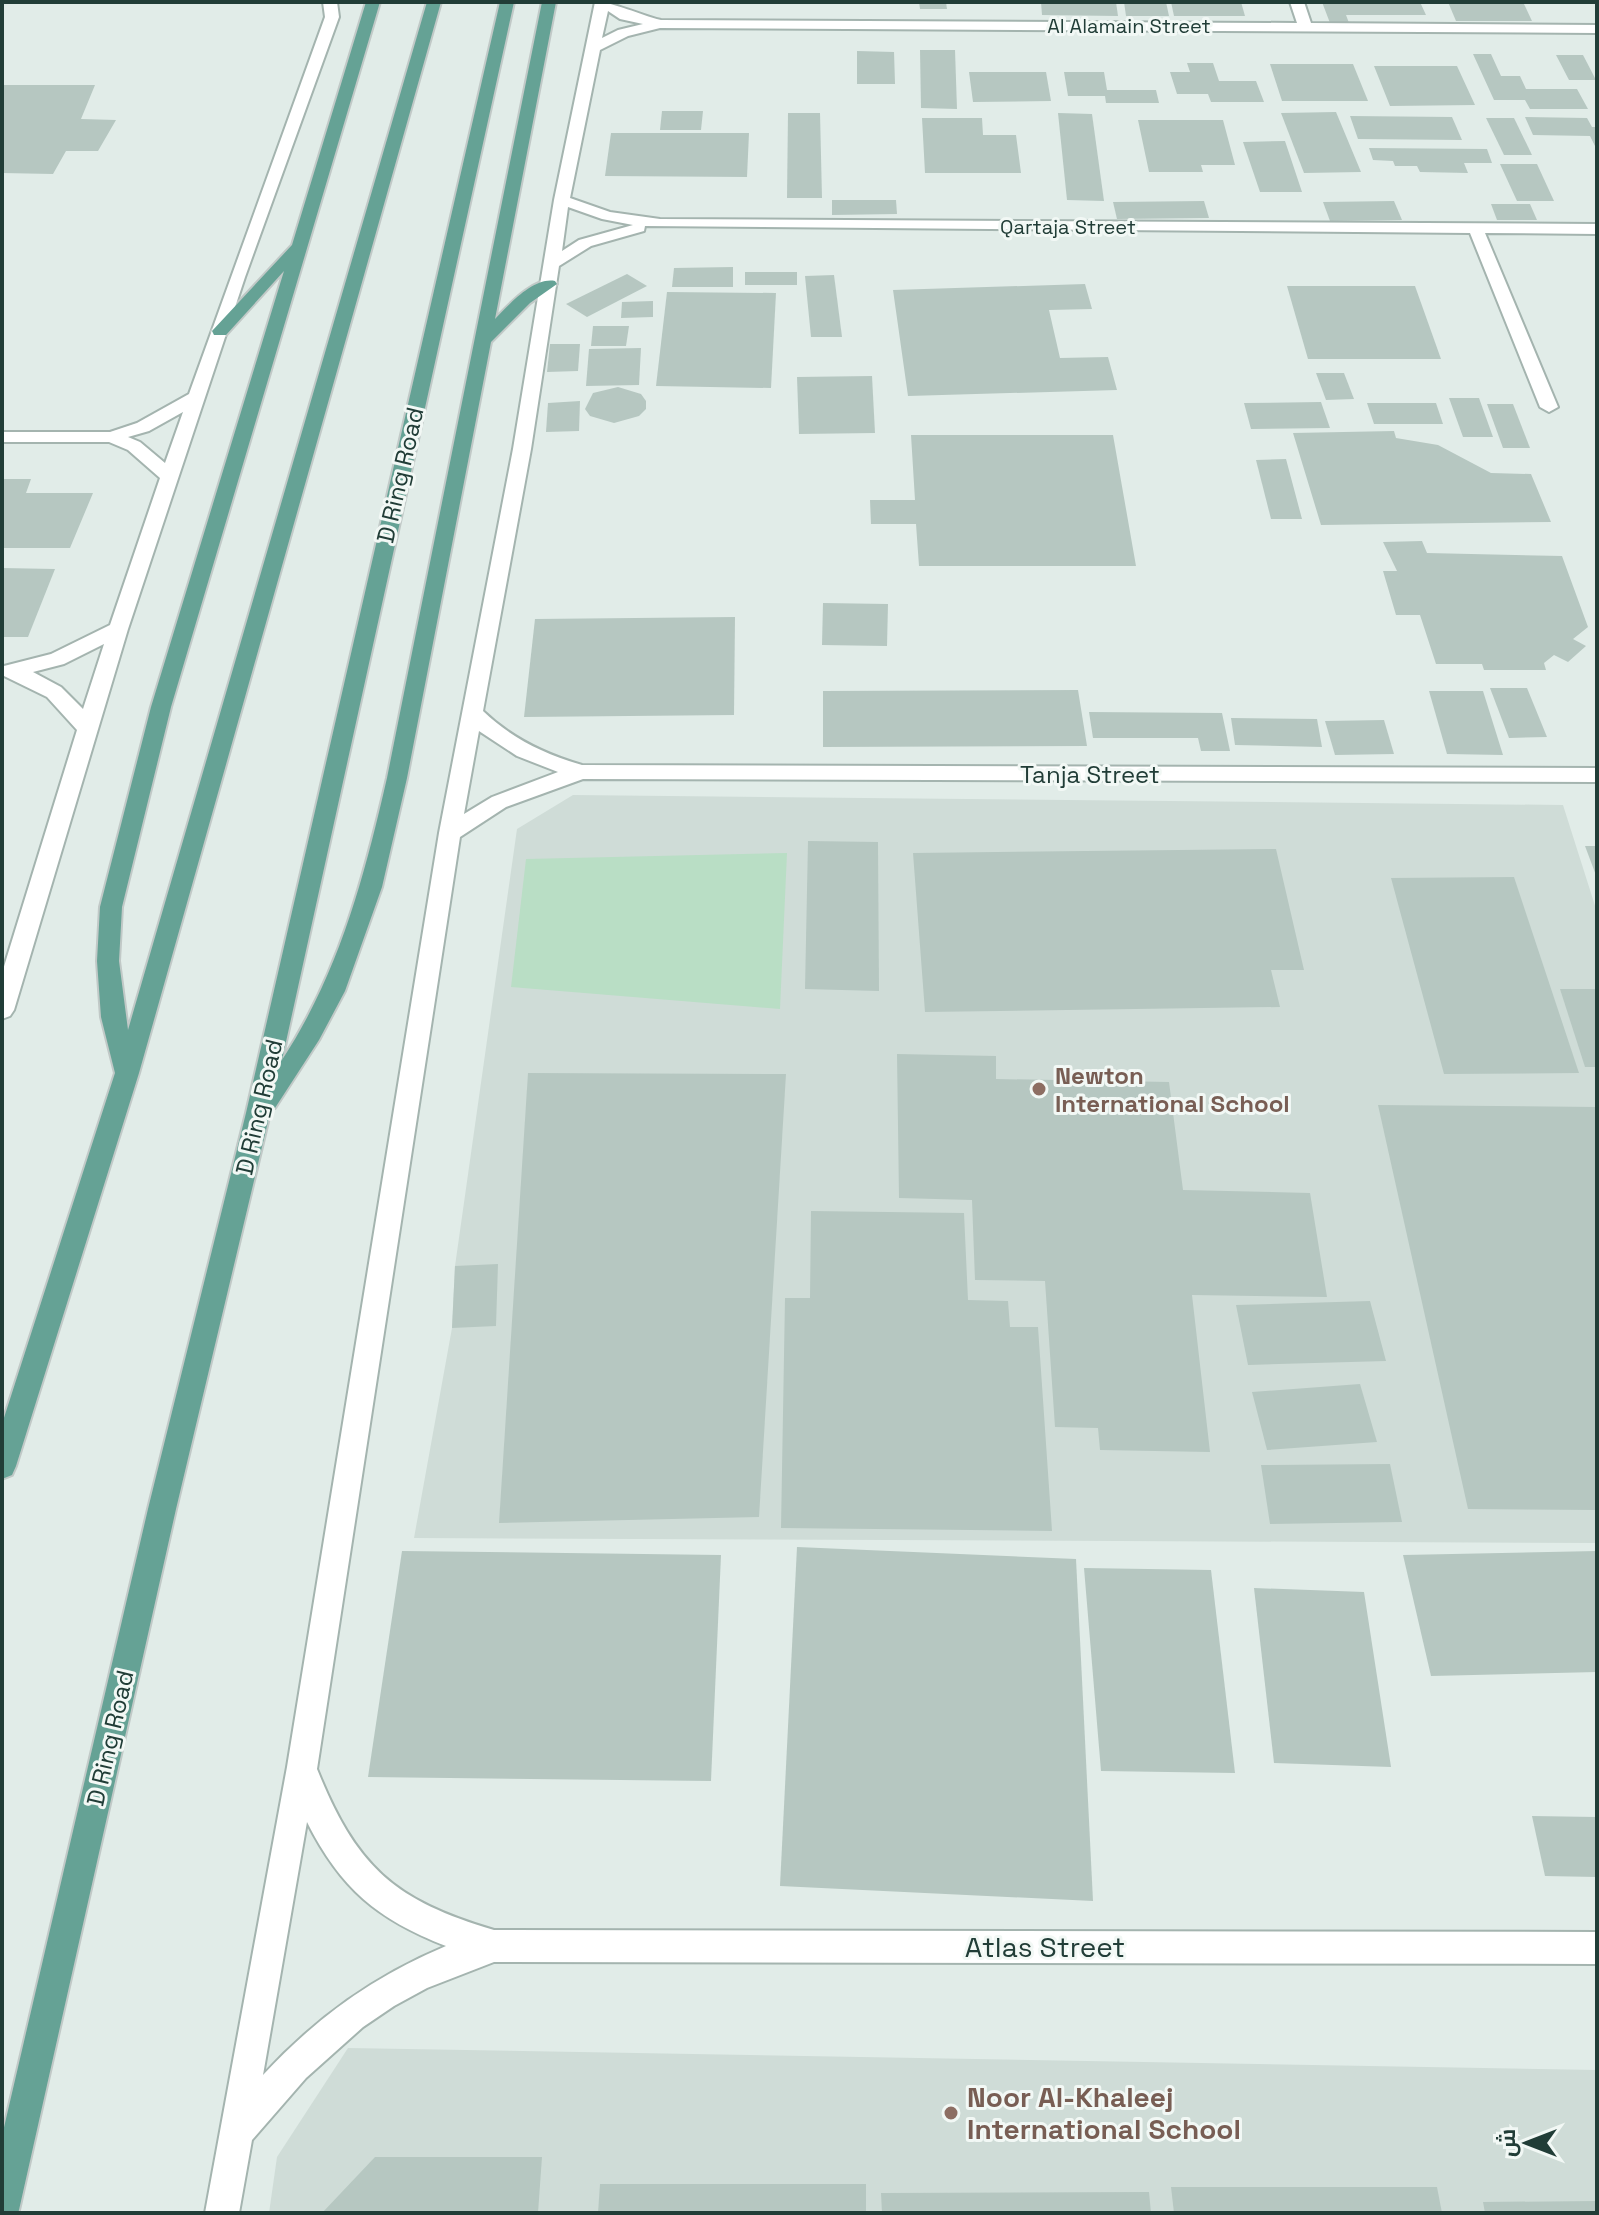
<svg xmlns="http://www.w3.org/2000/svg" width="1599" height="2215" font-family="'Space Grotesk',Cairo,sans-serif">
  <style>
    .built { fill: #cfdcd7 }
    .green { fill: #b9dec5 }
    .building { fill: #b6c7c1 }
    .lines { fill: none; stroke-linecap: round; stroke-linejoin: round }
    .street-casing { stroke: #a4b4af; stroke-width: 4 }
    .primary-casing { stroke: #c1c9c7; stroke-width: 4 }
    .street { fill: #fff; fill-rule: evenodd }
    .primary { fill: #65a295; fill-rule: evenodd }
    .education-dot { fill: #8d6e63; stroke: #f2f8f5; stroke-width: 3 }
    .labels { text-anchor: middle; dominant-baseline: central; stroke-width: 6; stroke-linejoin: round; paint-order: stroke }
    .far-street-label { font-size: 20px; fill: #213d37; stroke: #f2f8f5 }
    .street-label { font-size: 24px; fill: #213d37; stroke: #f2f8f5 }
    .education-label { font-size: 24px; font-weight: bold; fill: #785e54; stroke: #f2f8f5; text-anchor: start }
    .near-street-label { font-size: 28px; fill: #213d37; stroke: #f2f8f5 }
    .near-education-label { font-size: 28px; font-weight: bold; fill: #785e54; stroke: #f2f8f5; text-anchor: start }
  </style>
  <rect width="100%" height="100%" fill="#e1ece8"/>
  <g class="built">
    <polygon points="573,795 1563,805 1597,912 1597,1543 414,1538 452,1328 455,1266 517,829"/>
    <polygon points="348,2048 1597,2070 1597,2213 269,2213 277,2157"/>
  </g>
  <polygon class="green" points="787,853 780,1009 511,987 526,859"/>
  <g class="building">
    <polygon points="919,2 946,2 947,9 920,9"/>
    <polygon points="1041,2 1116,2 1118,16 1042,15"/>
    <polygon points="1124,2 1166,2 1169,16 1126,16"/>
    <polygon points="1171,2 1241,2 1245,16 1174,16"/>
    <polygon points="1322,2 1420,2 1426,15 1346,15 1349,23 1330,23"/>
    <polygon points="1448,2 1523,2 1532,21 1456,21"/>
    <polygon points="920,50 955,50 957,109 921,108"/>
    <polygon points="857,51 894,52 895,84 857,84"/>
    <polygon points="1473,54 1491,54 1501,76 1520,76 1526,89 1577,89 1588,109 1530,109 1525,100 1494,100"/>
    <polygon points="1556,55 1583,55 1596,80 1569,80"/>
    <polygon points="1187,63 1213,63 1219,81 1256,81 1264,102 1211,102 1208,94 1177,94 1170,72 1190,72"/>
    <polygon points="1270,64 1353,64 1368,101 1282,101"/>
    <polygon points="1374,66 1457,66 1475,105 1390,106"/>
    <polygon points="969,72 1046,72 1051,101 973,102"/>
    <polygon points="1064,72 1104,72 1107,90 1156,90 1159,103 1106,103 1105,96 1068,96"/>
    <polygon points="2,85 95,85 81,119 116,120 98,151 66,151 53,174 2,173"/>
    <polygon points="662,111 703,111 701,130 660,130"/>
    <polygon points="1336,112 1361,172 1304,173 1281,113"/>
    <polygon points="788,113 820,113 822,198 787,198"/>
    <polygon points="1058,113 1092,114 1104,201 1067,200"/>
    <polygon points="1350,116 1452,117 1462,140 1358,139"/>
    <polygon points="1525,117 1587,118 1592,127 1597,127 1597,150 1590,136 1533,135"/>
    <polygon points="922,118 982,118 983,135 1016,135 1021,173 925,173"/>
    <polygon points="1486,118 1514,118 1532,155 1504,155"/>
    <polygon points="1138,120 1223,120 1235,165 1201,165 1203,172 1149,172"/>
    <polygon points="611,133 749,133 747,177 605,176"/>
    <polygon points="1285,141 1302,192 1260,192 1243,142"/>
    <polygon points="1369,148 1487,149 1492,163 1464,163 1468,173 1420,172 1417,166 1395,166 1393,161 1373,160"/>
    <polygon points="1500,164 1537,164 1554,201 1517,201"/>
    <polygon points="832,200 896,200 897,214 832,215"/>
    <polygon points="1204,201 1209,218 1117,219 1113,202"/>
    <polygon points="1394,201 1402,220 1330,221 1323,202"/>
    <polygon points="1491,204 1530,204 1537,220 1497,220"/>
    <polygon points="733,267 733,287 672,287 674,268"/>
    <rect x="745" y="272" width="52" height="13"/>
    <polygon points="627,274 647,286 587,317 566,304"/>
    <polygon points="834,275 842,337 811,337 805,276"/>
    <polygon points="1085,284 1092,309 1049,310 1060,358 1108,357 1117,390 908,396 893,290"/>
    <polygon points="1287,286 1415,286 1441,359 1308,359"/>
    <polygon points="667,292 776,293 771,388 656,386"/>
    <polygon points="653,301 653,317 621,318 622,302"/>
    <polygon points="593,326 629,326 626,346 591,346"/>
    <polygon points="550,344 580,344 578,371 547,372"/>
    <polygon points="641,348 639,385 586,386 589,349"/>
    <polygon points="1316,373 1344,373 1354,399 1326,400"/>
    <polygon points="872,376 875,433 799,434 797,377"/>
    <polygon points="618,387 641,394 646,401 646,409 639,416 614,423 590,416 585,409 593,393"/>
    <polygon points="1449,398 1479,398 1493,437 1463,437"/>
    <polygon points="580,401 579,431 546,432 548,403"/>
    <polygon points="1321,402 1330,428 1251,429 1244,403"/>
    <polygon points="1367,403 1436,403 1443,424 1374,424"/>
    <polygon points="1487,404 1513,404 1530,448 1503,448"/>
    <polygon points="1394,431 1396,438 1438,445 1491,473 1531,474 1551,522 1321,525 1293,433"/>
    <polygon points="911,435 1113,435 1136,566 919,566 916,524 871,524 870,500 915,500"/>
    <polygon points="1286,459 1302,519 1271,519 1256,460"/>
    <polygon points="2,479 31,479 26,493 93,493 70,548 2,548"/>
    <polygon points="1422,541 1427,553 1562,556 1588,627 1573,639 1586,646 1568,662 1554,655 1544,663 1546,670 1484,670 1482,664 1436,664 1420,615 1396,615 1383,571 1397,571 1383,542"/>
    <polygon points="2,568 55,569 28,637 2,637"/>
    <polygon points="823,603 888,604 887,646 822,645"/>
    <polygon points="735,617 734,715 524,717 535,619"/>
    <polygon points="1490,688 1527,688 1547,737 1509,738"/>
    <polygon points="1078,690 1087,746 823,747 823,691"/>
    <polygon points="1429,691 1483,691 1503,755 1447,754"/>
    <polygon points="1089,712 1222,713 1230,751 1201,751 1198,738 1093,738"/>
    <polygon points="1231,718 1317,719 1322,747 1235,745"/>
    <polygon points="1384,720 1394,754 1335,755 1325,721"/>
    <polygon points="808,841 878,842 879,991 805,989"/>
    <polygon points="1585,846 1597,846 1597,878"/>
    <polygon points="1276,849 1304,970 1271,970 1280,1007 925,1012 913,853"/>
    <polygon points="1514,877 1579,1073 1444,1074 1391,878"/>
    <polygon points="1560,989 1597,989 1597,1067 1585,1067"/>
    <polygon points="897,1054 996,1056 996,1079 1169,1082 1183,1190 1310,1193 1327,1297 1192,1295 1210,1452 1100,1450 1098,1428 1055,1427 1045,1281 975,1280 972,1200 899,1198"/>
    <polygon points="528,1073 786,1074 759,1517 499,1523"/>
    <polygon points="1378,1105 1597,1107 1597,1510 1468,1509"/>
    <polygon points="811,1211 964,1213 968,1300 1008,1301 1010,1327 1038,1327 1052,1531 781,1528 785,1298 810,1298"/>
    <polygon points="498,1264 496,1326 452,1328 455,1266"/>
    <polygon points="1370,1301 1386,1361 1248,1365 1236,1305"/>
    <polygon points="1360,1384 1377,1442 1267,1450 1252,1392"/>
    <polygon points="1390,1464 1402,1522 1270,1524 1261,1465"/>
    <polygon points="797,1547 1076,1559 1093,1901 780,1886"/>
    <polygon points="402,1551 721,1555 711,1781 368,1777"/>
    <polygon points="1597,1551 1597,1672 1431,1676 1403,1555"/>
    <polygon points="1084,1568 1211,1570 1235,1773 1101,1771"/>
    <polygon points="1254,1588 1364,1592 1391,1767 1274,1763"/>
    <polygon points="1532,1816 1597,1817 1597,1877 1545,1876"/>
    <polygon points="375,2157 542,2157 538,2213 322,2213"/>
    <polygon points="600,2184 866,2184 866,2213 598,2213"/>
    <polygon points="1171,2187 1437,2187 1442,2213 1174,2213"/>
    <polygon points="1149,2192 1151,2213 882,2213 881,2193"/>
    <polygon points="1597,2201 1597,2213 1485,2213 1483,2202"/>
  </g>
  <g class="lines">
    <g class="street-casing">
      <g id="street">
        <path d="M323 2H337L339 17 245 277 128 629 14 1010 10 1016 2 1019V973L77 730 47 697 4 676 2 670 4 666 51 654 110 625 160 478 128 450 109 442H2V432H110L137 423 189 394 325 17ZM183 412 165 463 140 442 128 437 149 431ZM104 644 83 709 61 687 33 672 64 664Z"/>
        <path d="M595 2C615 2 639 15 661 20L1297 23 1290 2H1304L1311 23 1597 25V33L660 28 628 36 600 50 570 198 610 212 660 219 1597 224V234L1485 233 1558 407 1549 412 1540 407 1470 233 645 226 644 231 591 246 559 266 531 449 483 711C511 738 544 754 582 765L1597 768V782L583 779 506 807 460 837 317 1769C356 1866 393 1900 494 1930L1597 1932V1964L494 1962 427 1988 394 2006 363 2027 306 2078 252 2140 239 2213H205L287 1767 439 833 513 449 554 200ZM608 11 620 19 643 24 618 30 602 38ZM568 207 602 219 633 225 579 240 562 251ZM479 731 517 756 558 772 492 797 464 814ZM307 1822C341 1889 377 1919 446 1946 374 1976 316 2018 263 2075Z"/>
      </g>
    </g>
    <g class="primary-casing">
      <g id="primary">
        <polygon points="366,2 380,2 171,707 122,907 119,961 128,1030 427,2 441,2 139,1073 16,1466 12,1475 2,1479 2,1424 115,1073 101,1017 97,961 100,907 151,707 284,271 226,335 214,335 212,331 292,245"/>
        <path d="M500 2H514L282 1060C339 973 364 878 387 778L542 2H556L495 319C509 305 533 277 555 281L557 284 530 303 491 342 407 778 382 887 345 991 319 1040 275 1108 271 1109 176 1509 19 2210 18 2213H2V2136L148 1509 246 1113Z"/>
      </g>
    </g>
    <use href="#street" class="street"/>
    <use href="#primary" class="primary"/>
  </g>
  <g class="education-dot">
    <circle cx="1039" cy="1089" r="8"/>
    <circle cx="951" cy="2113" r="8"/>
  </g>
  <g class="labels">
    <g class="far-street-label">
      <text x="1129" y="26">Al Alamain Street</text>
      <text x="1068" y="227">Qartaja Street</text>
    </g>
    <g class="street-label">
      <text transform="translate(400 475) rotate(-77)">D Ring Road</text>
      <text x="1090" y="774">Tanja Street</text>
      <text transform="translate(259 1107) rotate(-77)">D Ring Road</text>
      <text transform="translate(110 1738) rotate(-77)">D Ring Road</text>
    </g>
    <g class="education-label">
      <text x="1055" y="1075">Newton<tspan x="1055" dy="28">International School</tspan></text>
    </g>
    <g class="near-street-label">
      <text x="1045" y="1947">Atlas Street</text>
    </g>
    <g class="near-education-label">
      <text x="967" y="2097">Noor Al-Khaleej<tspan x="967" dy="32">International School</tspan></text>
    </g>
  </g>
  <rect width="1599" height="2215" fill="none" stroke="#213d37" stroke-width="8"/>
  <g transform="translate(1527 2143) rotate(270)" stroke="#f2f8f5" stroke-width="6" paint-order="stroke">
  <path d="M0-6L14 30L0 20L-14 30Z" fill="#213d37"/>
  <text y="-12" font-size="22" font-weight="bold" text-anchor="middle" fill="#213d37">ش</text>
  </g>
</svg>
